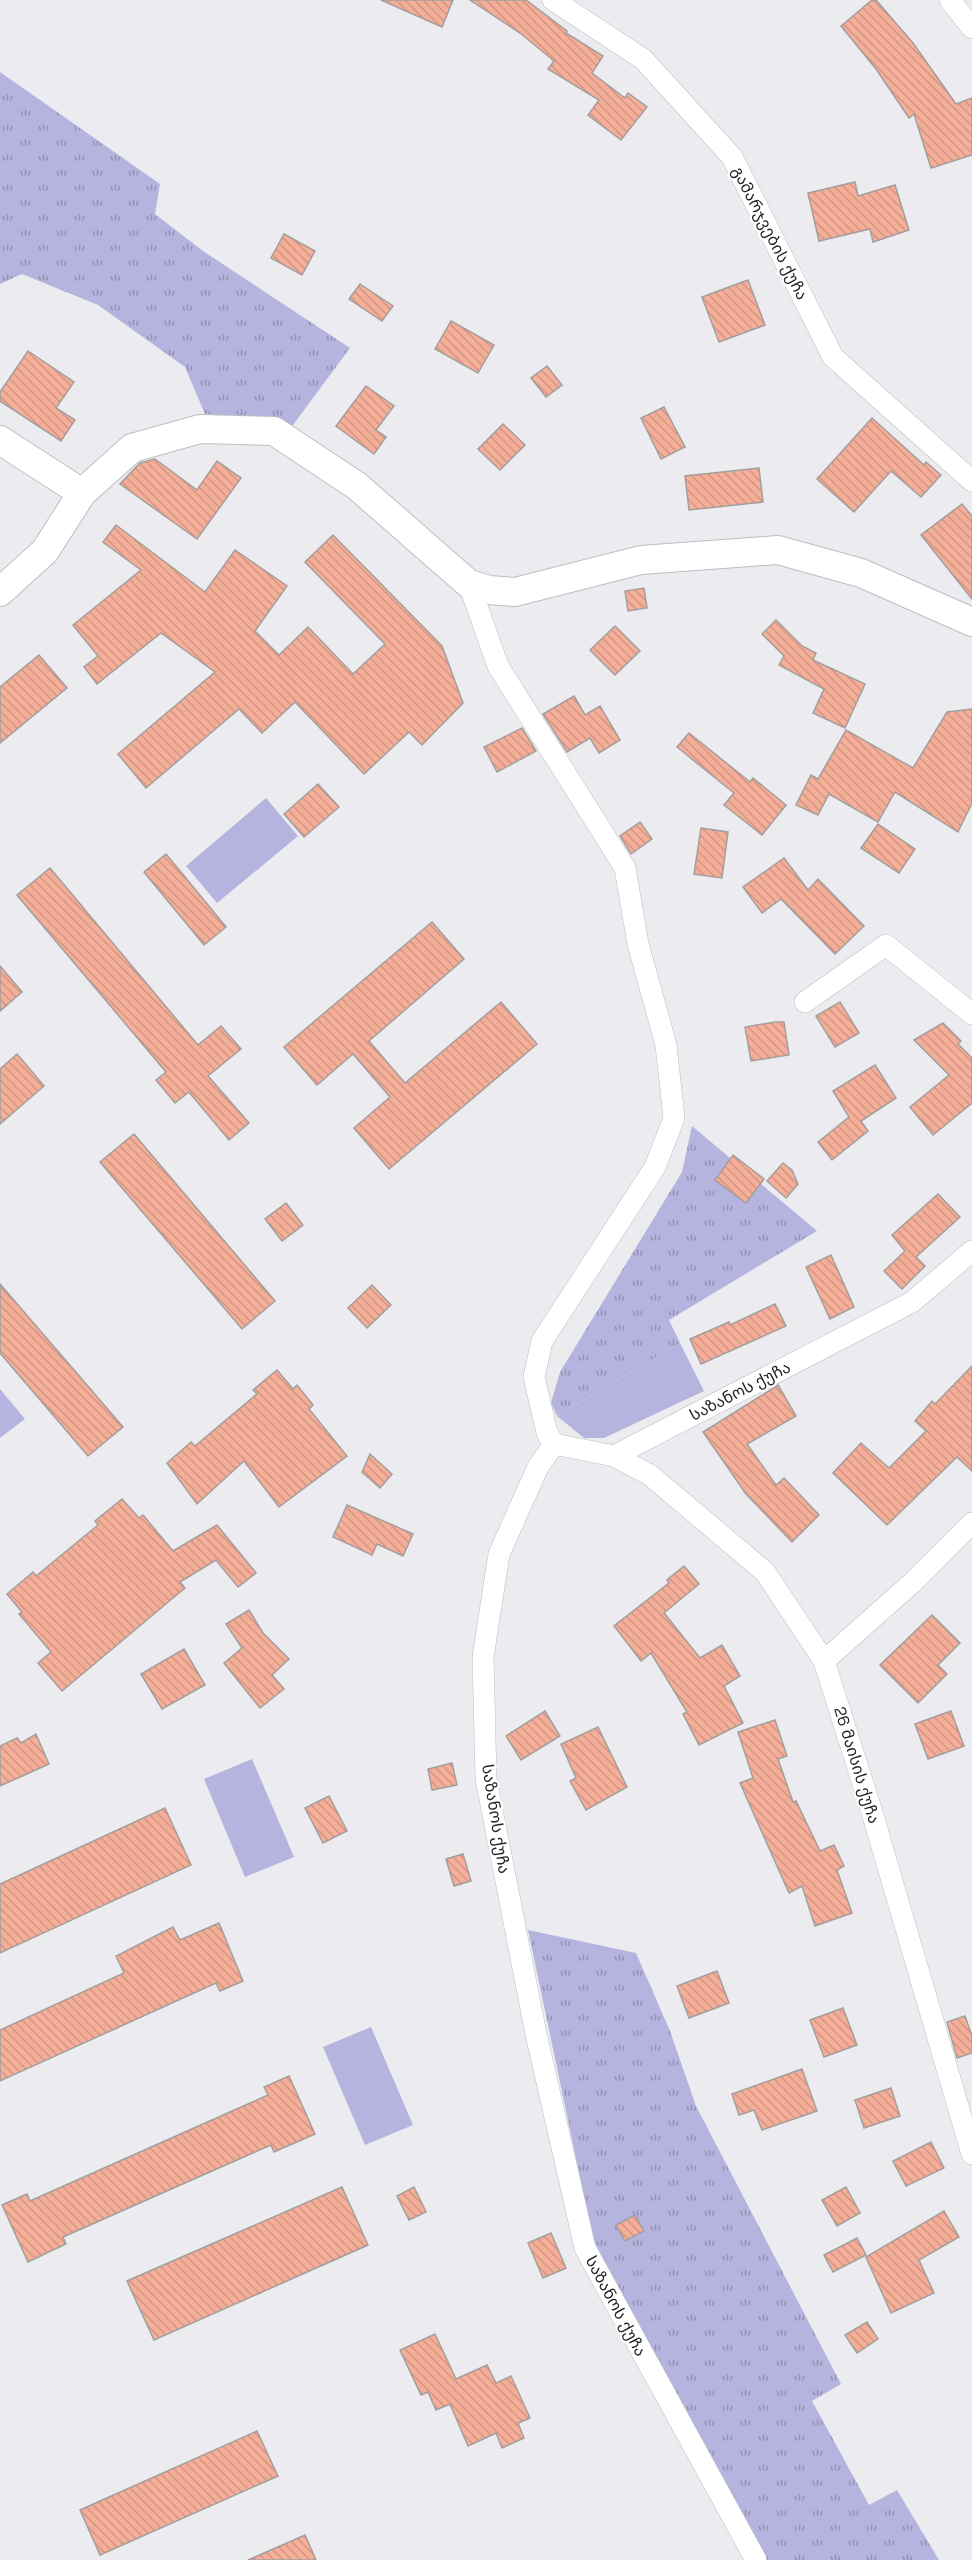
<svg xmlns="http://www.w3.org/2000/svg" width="972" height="2560" font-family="'Space Grotesk','Noto Sans Georgian',sans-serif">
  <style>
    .grass { fill: url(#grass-tufts) }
    .garden { fill: #b5b4de }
    .building { fill: url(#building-back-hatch); stroke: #a39e9d; stroke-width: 1.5 }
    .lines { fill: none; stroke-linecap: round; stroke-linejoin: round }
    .street-casing { stroke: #bebec2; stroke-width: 22 }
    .secondary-casing { stroke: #bebec2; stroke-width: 30 }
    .street { stroke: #fff; stroke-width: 21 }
    .secondary { stroke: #fff; stroke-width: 28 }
    .labels { text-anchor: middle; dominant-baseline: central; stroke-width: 4.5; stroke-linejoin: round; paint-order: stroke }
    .street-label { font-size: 16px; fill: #242426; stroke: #fff }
  </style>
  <defs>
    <pattern id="grass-tufts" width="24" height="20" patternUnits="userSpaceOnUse" patternTransform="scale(1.5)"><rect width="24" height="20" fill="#b5b4de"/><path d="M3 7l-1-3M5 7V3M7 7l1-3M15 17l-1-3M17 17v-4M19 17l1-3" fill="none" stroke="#9392b4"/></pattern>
    <pattern id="building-back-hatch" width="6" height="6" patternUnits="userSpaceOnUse" patternTransform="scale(1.5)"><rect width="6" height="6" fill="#f5ae98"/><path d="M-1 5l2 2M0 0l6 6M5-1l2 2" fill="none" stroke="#d29683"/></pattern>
  </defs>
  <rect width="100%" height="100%" fill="#ececf0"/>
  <g class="grass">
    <polygon points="0,72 160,184 155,214 203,251 350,348 293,425 205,414 185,367 98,305 22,274 0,284"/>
    <polygon points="692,1126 817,1231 669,1320 680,1343 557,1416 551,1403 560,1372 682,1172"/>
    <polygon points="528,1930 636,1953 670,2031 696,2106 841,2384 812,2401 869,2505 897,2490 939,2560 765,2560 635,2324 593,2239"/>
  </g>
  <g class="garden">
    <polygon points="266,798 298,836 217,903 186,866"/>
    <polygon points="680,1343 704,1391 604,1438 584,1438 557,1416"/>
    <polygon points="0,1389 25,1419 0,1438"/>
    <polygon points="252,1759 294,1857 245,1877 204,1779"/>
    <polygon points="371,2027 413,2125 365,2145 323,2047"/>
  </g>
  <g class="building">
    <polygon points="381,0 453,0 442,27"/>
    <polygon points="470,0 526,0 567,31 566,33 603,56 592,73 625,98 628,93 647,107 621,140 588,115 599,100 548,69 554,61 520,33"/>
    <polygon points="872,0 876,0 913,43 956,104 972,98 972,155 931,168 914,114 909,118 876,69 841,26"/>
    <polygon points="855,182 858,196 895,185 909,230 873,242 870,229 819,241 808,193"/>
    <polygon points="284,234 315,251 302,275 271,258"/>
    <polygon points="748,280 765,325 719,342 702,297"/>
    <polygon points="360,284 393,306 382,321 349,299"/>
    <polygon points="451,321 494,345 478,373 435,349"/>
    <polygon points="28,351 74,382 56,408 75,420 61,441 0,401 0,392"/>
    <polygon points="547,366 562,385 546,397 531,378"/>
    <polygon points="366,386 394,406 376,430 386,437 374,454 336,426"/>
    <polygon points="664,407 685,447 661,459 641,418"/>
    <polygon points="872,418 924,465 926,462 941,475 921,497 891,471 854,512 817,479"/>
    <polygon points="503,424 525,445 500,470 478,449"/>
    <polygon points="155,459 197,490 217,461 241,478 197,539 120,484 140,463"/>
    <polygon points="759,468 763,502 689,510 685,476"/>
    <polygon points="962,504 972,516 972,599 921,535"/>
    <polygon points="116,525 205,592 235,550 287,586 255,631 279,655 308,627 353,674 385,644 305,562 333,535 442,646 463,703 422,745 409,732 364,774 295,702 262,733 239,709 146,788 118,754 215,672 161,633 97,684 84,667 98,656 73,625 141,570 103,542"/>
    <polygon points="644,588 647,608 628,611 625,591"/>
    <polygon points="776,620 802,646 816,653 813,660 865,684 845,728 813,713 824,689 779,665 784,656 762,634"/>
    <polygon points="615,626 640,651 615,675 590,650"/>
    <polygon points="39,655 67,688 0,743 0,687"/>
    <polygon points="574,696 585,715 600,706 620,740 599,753 590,738 567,752 543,714"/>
    <polygon points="972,709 972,803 958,832 895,792 878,822 829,794 818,815 796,805 811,775 818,779 846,730 913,768 947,712"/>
    <polygon points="522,728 536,751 497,772 484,747"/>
    <polygon points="689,733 750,782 753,778 786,805 762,835 724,805 734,793 677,747"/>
    <polygon points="318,784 339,807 304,837 284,814"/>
    <polygon points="640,822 652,839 631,854 620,836"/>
    <polygon points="878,824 915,849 899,873 861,848"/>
    <polygon points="701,828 728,832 722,878 694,874"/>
    <polygon points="166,854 226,927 204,945 144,872"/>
    <polygon points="784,858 808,890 818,879 864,926 835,954 781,899 762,913 743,887"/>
    <polygon points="50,868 198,1045 221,1026 241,1049 208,1076 249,1123 229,1140 189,1092 175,1103 156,1080 166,1072 17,895"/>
    <polygon points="432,922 464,959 369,1041 405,1083 501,1002 537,1044 389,1169 354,1128 390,1097 353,1054 317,1085 284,1047"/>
    <polygon points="0,966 22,992 0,1011"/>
    <polygon points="840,1002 859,1033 835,1047 816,1016"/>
    <polygon points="775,1022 784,1022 789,1055 751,1061 745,1027"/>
    <polygon points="943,1023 961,1041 958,1044 972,1058 972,1103 933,1135 910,1107 949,1075 914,1040"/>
    <polygon points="17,1054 44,1086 0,1124 0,1069"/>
    <polygon points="875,1065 896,1098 861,1121 868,1131 832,1160 818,1142 849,1117 833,1091"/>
    <polygon points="134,1134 275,1301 242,1329 100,1162"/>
    <polygon points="733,1155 764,1179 746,1203 715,1180"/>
    <polygon points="783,1163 792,1170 798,1184 786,1198 767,1181"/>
    <polygon points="938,1194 960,1217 916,1257 925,1266 902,1289 884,1271 905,1251 892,1235"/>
    <polygon points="286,1203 303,1225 282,1241 265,1219"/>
    <polygon points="831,1255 854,1307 830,1319 806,1267"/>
    <polygon points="0,1284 123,1427 88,1456 0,1353"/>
    <polygon points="372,1285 391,1305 367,1328 348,1308"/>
    <polygon points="775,1304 786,1326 701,1364 690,1339 729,1322 730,1325"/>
    <polygon points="972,1366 972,1471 957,1457 887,1525 833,1473 861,1443 889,1468 926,1431 915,1421 932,1401 935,1404"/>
    <polygon points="277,1370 293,1389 297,1385 313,1405 309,1409 347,1456 279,1507 244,1461 197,1504 167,1463 191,1442 195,1446 257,1394 253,1390"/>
    <polygon points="778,1385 796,1416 747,1444 776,1485 784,1478 819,1515 792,1542 746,1494 703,1432"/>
    <polygon points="370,1454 392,1474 380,1488 362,1472"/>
    <polygon points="122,1499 139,1518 143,1515 173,1551 217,1525 256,1573 238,1587 216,1560 180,1582 185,1588 62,1691 38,1663 51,1652 19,1614 22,1612 7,1594 33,1572 36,1576 98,1525 95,1521"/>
    <polygon points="347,1505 413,1534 403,1556 377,1544 372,1555 333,1537"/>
    <polygon points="684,1566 699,1584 664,1613 700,1658 722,1645 740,1676 724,1686 743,1723 699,1745 683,1714 687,1712 651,1653 641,1661 614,1626 669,1583 667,1580"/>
    <polygon points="249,1610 263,1633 289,1659 272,1675 284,1689 260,1708 224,1663 242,1648 226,1624"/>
    <polygon points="932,1615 960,1643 938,1665 947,1674 918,1703 880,1665"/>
    <polygon points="184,1649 205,1685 162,1709 141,1674"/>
    <polygon points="545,1711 560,1736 521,1760 506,1736"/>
    <polygon points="951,1711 964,1746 928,1759 915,1724"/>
    <polygon points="775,1720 787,1756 778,1759 793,1802 796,1801 820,1851 834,1845 844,1866 837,1870 852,1913 815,1926 802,1886 789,1893 740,1783 753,1778 738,1732"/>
    <polygon points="598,1727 627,1787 586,1810 570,1781 576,1778 561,1744"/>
    <polygon points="36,1734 49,1764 0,1786 0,1746 17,1738 21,1743"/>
    <polygon points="452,1763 457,1785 432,1790 428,1769"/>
    <polygon points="329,1796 347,1831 323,1843 305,1808"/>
    <polygon points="165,1808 191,1865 0,1953 0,1884"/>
    <polygon points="463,1854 471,1881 454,1886 446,1859"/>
    <polygon points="219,1923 243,1981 220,1991 216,1983 0,2081 0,2030 124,1973 116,1956 173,1927 180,1940"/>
    <polygon points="717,1971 729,2003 689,2018 677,1986"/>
    <polygon points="843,2008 857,2045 824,2057 810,2020"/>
    <polygon points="965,2016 972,2036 972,2053 957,2058 947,2022"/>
    <polygon points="802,2069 817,2111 762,2130 754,2110 739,2115 732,2094"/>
    <polygon points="289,2076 315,2134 274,2152 271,2145 212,2171 63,2237 66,2244 28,2262 2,2205 27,2194 30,2201 268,2095 264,2087"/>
    <polygon points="891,2088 900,2116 864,2128 855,2100"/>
    <polygon points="931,2142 944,2168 906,2186 893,2161"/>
    <polygon points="342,2187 368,2245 154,2340 127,2281"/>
    <polygon points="414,2187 426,2212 409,2220 397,2196"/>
    <polygon points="846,2187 860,2213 837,2226 822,2200"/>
    <polygon points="944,2211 959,2237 919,2260 934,2293 891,2313 866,2257"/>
    <polygon points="635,2215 644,2231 625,2241 616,2225"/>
    <polygon points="551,2233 566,2268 543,2278 528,2243"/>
    <polygon points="857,2238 866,2255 833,2272 824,2255"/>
    <polygon points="867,2322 878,2339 857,2353 845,2335"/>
    <polygon points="435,2334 456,2379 487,2365 496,2383 511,2376 530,2418 518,2423 524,2438 502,2448 496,2433 468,2446 450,2404 436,2410 428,2392 421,2395 400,2350"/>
    <polygon points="257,2431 278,2476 100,2555 80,2510"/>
    <polygon points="305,2535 316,2560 248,2560"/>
  </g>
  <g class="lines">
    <g class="street-casing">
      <g id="street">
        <polyline points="553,0 643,59 732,157 833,357 972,481"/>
        <polyline points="950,0 972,28"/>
        <polyline points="469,584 498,666 625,868 638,944 666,1045 674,1118 655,1167 542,1341 534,1377 547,1433 554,1444"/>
        <polyline points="805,1002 886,945 972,1014"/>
        <polyline points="554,1444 538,1467 499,1554 483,1657 486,1779 536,2034 585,2248 756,2560"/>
        <polyline points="554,1444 614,1456 650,1475 765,1572 824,1661 871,1809 972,2154"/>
        <polyline points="614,1456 912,1302 972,1251"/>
        <polyline points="824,1661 912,1583 972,1523"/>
      </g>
    </g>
    <g class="secondary-casing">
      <g id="secondary">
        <polyline points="0,440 82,493"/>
        <polyline points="0,592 45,551 82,493 132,448 200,429 274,431 357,486 469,584 489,590 515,592 641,560 778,550 861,573 972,622"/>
      </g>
    </g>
    <use href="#street" class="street"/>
    <use href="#secondary" class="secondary"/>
  </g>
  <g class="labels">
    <g class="street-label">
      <text transform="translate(770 233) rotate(63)">გამარჯვების ქუჩა</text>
      <text transform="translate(740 1391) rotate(-27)">საზანოს ქუჩა</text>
      <text transform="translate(857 1765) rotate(73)">26 მაისის ქუჩა</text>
      <text transform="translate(496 1819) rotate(81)">საზანოს ქუჩა</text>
      <text transform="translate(616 2306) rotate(62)">საზანოს ქუჩა</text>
    </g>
  </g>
</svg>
